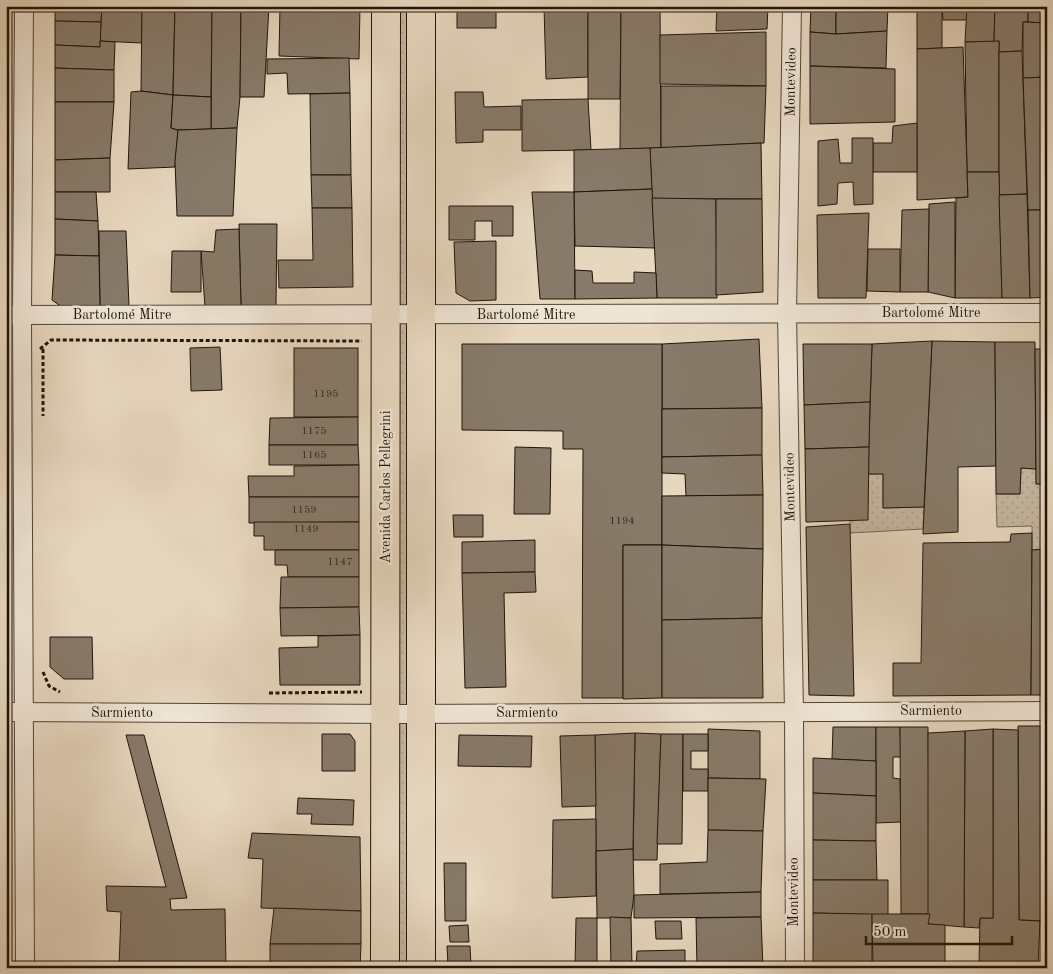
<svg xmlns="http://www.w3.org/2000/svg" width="1053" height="974" font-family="'Old Standard TT',serif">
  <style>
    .grass { fill: url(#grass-dots); stroke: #726656 }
    .building { fill: #877a69; stroke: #1e150b }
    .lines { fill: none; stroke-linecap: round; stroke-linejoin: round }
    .street-casing { stroke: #504638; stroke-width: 20 }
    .primary-casing { stroke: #1e150b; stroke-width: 30 }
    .path { stroke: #1e150b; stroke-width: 3; stroke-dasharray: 4 2.5; stroke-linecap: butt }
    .street { stroke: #efe5d5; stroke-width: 18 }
    .primary { stroke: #e7d7bf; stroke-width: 28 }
    .labels { text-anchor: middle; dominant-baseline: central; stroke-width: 5; stroke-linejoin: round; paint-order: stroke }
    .number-label { font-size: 11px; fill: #382e22 }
    .street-label { font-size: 14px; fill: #1e150b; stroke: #efe5d5 }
  </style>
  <defs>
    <pattern id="grass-dots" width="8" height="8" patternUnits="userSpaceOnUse" patternTransform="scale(1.25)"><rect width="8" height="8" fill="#c5b6a0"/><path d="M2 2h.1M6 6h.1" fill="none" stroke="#a99c88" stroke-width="1.8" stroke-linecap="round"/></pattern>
  </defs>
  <rect width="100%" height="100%" fill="#e7d7bf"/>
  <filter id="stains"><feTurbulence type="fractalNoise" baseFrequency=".004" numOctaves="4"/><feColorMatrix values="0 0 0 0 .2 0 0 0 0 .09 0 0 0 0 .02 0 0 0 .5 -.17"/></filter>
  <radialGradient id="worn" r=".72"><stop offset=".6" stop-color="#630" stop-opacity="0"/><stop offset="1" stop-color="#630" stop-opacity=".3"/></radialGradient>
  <g class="grass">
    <rect x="386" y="6" width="35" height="962"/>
    <polygon points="1021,468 1036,469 1036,484 1047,484 1047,549 1032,550 1032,526 997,527 996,494 1020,494"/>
    <polygon points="868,474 883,474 883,508 924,507 923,529 850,533 850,520"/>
  </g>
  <g class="building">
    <polygon points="55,6 102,7 101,22 55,21"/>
    <polygon points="102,6 142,6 142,43 100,41"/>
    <polygon points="142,6 175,6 173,95 141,91"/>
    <polygon points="175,6 212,6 211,97 173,95"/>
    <polygon points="212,6 241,6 240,97 237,128 211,129"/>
    <polygon points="241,6 269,6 264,97 240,97"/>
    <polygon points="280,6 360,6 359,59 279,56"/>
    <rect x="457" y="6" width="39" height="22"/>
    <polygon points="544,6 588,6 588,77 546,79"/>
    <polygon points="588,6 621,6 620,99 588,99"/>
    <polygon points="621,6 660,6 661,148 620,149"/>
    <polygon points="717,6 768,6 767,29 716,31"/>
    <polygon points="811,6 836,6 836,34 810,32"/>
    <polygon points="836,6 888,6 887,31 836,34"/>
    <polygon points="917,6 942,6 942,48 917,49"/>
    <polygon points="942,6 967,6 967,20 943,20"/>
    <polygon points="967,6 995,6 994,42 965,42"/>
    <polygon points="995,6 1028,6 1028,22 1023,22 1022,51 999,52 999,41 994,42"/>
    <polygon points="1028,6 1047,6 1047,23 1028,22"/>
    <polygon points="55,21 101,22 100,47 55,45"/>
    <polygon points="1023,22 1047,23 1047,77 1023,78"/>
    <polygon points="887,31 886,68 810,66 810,32 836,34"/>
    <polygon points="766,32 766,86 660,84 660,35"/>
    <polygon points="100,41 115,42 114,70 55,68 55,45 100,47"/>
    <polygon points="999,41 999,172 967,172 965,42"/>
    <polygon points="963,47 968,197 917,200 917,49"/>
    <polygon points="1022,51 1027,194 999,195 999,52"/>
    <polygon points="349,58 350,93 288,94 287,73 267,74 267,59"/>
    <polygon points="810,66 895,69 895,122 810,124"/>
    <polygon points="55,68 114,70 114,102 55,102"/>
    <polygon points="1047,77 1047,210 1028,210 1023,78"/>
    <polygon points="661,86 766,86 764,143 661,148"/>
    <polygon points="141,91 173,95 171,128 178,130 175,167 128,169 131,92"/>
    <polygon points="455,92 483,92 484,107 521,106 521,130 483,130 483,142 456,143"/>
    <polygon points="350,93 351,175 311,175 310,94"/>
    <polygon points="173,95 211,97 211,129 178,130 171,128"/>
    <polygon points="588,99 591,150 522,151 522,100"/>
    <polygon points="55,102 114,102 110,158 55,160"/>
    <polygon points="917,123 917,172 873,172 873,143 892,143 893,126"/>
    <polygon points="237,128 233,216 177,216 175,161 178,130"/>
    <polygon points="852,138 873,138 873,204 854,205 853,182 838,183 837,204 818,206 818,141 838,139 840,163 852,163"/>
    <polygon points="761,143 762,199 652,199 650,148"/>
    <polygon points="650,148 652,189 574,192 574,150"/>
    <polygon points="110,158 110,192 55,192 55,160"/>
    <polygon points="967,172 999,172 1002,298 955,298 956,198 968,197"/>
    <polygon points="311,175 351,175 352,208 312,208"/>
    <polygon points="652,189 655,248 575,246 574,192"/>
    <polygon points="55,192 96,192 98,221 55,219"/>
    <polygon points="532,192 574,192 575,299 540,299"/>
    <polygon points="1027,194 1030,298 1002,298 999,195"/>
    <polygon points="652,198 716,199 717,298 657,298"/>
    <polygon points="716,199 762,199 763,292 716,295"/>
    <polygon points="955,202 955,298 928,292 929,204"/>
    <polygon points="449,206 513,206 513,236 492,236 492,221 475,221 475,240 449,240"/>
    <polygon points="312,208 352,208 353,287 279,288 278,260 313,260"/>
    <polygon points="929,209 928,292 900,292 902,210"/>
    <polygon points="1028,210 1047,210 1047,297 1030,298"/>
    <polygon points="869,213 866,298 818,298 817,215"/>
    <polygon points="55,219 98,221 99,256 55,255"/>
    <polygon points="239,224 277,224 276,306 241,306"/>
    <polygon points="239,229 241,306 205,307 201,251 214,252 216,230"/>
    <polygon points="99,231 126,231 129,306 100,307"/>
    <polygon points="496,241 496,300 470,301 456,293 454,242"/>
    <polygon points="868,249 900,249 900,292 867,291"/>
    <polygon points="172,251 201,251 201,292 171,292"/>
    <polygon points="55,255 99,256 100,307 62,307 52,300"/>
    <polygon points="575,270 592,271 593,283 634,283 634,272 656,273 657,298 575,299"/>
    <polygon points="759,339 762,408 662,409 662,344"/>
    <polygon points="932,341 995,342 996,466 958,467 958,532 923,534"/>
    <polygon points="932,341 924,507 883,508 883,474 868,474 872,344"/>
    <polygon points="995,342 1035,342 1036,469 1021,468 1020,494 996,494"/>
    <polygon points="462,344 662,344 662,545 623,545 623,698 582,698 583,449 563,449 563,431 462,430"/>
    <polygon points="803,344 872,344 870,402 804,405"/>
    <polygon points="220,347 222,390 191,391 190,348"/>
    <rect x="294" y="348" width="64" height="69"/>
    <polygon points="1035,349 1047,349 1047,484 1036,484"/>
    <polygon points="870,402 869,447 805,449 804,405"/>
    <polygon points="762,408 762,455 662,457 662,409"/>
    <polygon points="358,417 358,445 269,445 270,418"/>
    <polygon points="269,445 358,445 359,465 269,465"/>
    <polygon points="515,447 551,448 550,514 514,514"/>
    <polygon points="869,447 868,520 806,522 805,449"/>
    <polygon points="762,455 763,495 686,496 685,474 662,473 662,457"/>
    <polygon points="359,465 359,497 249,497 248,476 294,476 294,466"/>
    <polygon points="763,495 763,549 662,545 662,496"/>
    <polygon points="249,497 359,497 359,522 249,523"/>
    <polygon points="453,515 483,515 483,537 454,537"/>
    <polygon points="254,522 359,522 359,550 264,550 264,536 254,536"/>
    <polygon points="850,524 854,696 809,695 806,527"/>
    <polygon points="1032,533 1031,695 893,696 893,663 921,663 923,543 1010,542 1011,534"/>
    <polygon points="535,540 535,572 462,573 462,542"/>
    <polygon points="623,545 662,545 662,698 623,699"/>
    <polygon points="662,545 763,549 762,618 662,620"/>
    <polygon points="1047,549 1047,695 1031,695 1032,550"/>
    <polygon points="275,550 359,550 359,577 288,577 287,565 275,565"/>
    <polygon points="535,572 536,592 504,593 506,687 465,688 462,573"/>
    <polygon points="281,577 359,577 359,607 280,608"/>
    <polygon points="359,607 360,635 281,636 280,608"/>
    <polygon points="762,618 763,698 662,698 662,620"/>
    <polygon points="360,635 360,685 280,685 279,648 318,647 318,636"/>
    <polygon points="50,637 92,637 93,679 64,679 50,667"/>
    <polygon points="1018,726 1047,726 1047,921 1019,920"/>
    <polygon points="833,727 876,727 876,761 832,759"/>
    <polygon points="876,727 900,727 901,757 893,757 893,778 900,779 901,822 876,823"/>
    <polygon points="900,727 928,727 930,914 901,914"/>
    <polygon points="708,729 760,731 760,779 708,778"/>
    <polygon points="993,729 1018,730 1019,920 1040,921 1038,967 979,965 980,918 993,918"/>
    <polygon points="993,729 993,918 980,918 979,928 964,927 965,731"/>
    <polygon points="965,731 964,927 928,924 928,733"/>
    <polygon points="635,733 661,734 657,860 633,860"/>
    <polygon points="635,733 633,849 596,851 595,735"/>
    <polygon points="322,734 350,734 355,741 355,771 322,771"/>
    <polygon points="661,734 683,734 682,844 657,844"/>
    <polygon points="683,734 708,734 708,751 691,751 691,769 708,769 708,791 683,791"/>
    <polygon points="126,735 144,735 187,898 170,899 171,910 225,909 226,968 119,968 121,912 107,911 106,886 166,887"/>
    <polygon points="459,735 532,736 531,767 458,766"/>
    <polygon points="595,735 596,806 562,807 560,736"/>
    <polygon points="813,758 876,761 876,796 813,793"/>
    <polygon points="708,778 766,779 763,831 708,830"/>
    <polygon points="813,793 876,796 876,841 813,840"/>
    <polygon points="298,798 354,800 353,825 311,824 312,814 297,814"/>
    <polygon points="596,819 596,896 552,898 553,820"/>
    <polygon points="708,830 763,831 761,892 660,894 660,864 707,862"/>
    <polygon points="252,833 360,837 361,911 261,908 263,859 248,858"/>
    <polygon points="813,840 876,841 877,880 813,880"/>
    <polygon points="633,849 634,895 631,918 597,918 596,851"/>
    <polygon points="444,863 466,863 466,921 445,921"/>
    <polygon points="813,880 888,880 888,915 813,913"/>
    <polygon points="761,892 761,917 634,918 634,895"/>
    <polygon points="274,908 361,911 361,944 270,944"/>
    <polygon points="813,913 872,914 872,968 813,968"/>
    <polygon points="872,914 930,914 928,924 945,925 945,968 873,968"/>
    <polygon points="610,917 631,918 632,968 611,968"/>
    <polygon points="761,917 763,968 697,968 696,918"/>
    <polygon points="576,918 597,918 597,968 575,968"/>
    <polygon points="655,921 681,921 682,939 656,939"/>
    <polygon points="468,925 469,942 450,942 449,926"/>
    <polygon points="270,944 361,944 360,968 270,968"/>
    <polygon points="447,946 470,946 471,966 448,966"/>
    <polygon points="685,950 685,968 636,968 637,951"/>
  </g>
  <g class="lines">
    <g class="street-casing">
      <g id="street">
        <polyline points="24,6 22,315 25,968"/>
        <polyline points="792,6 787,314 794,712 795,968"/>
        <polyline points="6,315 1047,313"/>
        <polyline points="6,712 403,714 1047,711"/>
      </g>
    </g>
    <g class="primary-casing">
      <g id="primary">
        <polyline points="385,968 386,6"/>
        <polyline points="421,968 421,6"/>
      </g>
    </g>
    <g class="path">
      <polyline points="40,349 51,340 362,341"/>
      <polyline points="43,349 43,416"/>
      <polyline points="43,672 49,686 60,692"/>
      <polyline points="269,693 362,692"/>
    </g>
    <use href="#street" class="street"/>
    <use href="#primary" class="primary"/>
  </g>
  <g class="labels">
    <g class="number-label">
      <text x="326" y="394">1195</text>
      <text x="314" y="431">1175</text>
      <text x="314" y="455">1165</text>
      <text x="304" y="510">1159</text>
      <text x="622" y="521">1194</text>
      <text x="306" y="529">1149</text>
      <text x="340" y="562">1147</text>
    </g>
    <g class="street-label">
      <text transform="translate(791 82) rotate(-89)">Montevideo</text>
      <text x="931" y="313">Bartolomé Mitre</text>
      <text x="122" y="315">Bartolomé Mitre</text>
      <text x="526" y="315">Bartolomé Mitre</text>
      <text transform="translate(386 487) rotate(-90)">Avenida Carlos Pellegrini</text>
      <text transform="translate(790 487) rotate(-91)">Montevideo</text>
      <text x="931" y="711">Sarmiento</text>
      <text x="122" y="713">Sarmiento</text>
      <text x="527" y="713">Sarmiento</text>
      <text transform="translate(794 892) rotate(-90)">Montevideo</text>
    </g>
  </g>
  <rect width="1053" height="974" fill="none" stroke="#e7d7bf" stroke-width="25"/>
  <rect x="8" y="8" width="1038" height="959" fill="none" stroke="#1e150b" stroke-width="2.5"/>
  <rect x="12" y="12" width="1028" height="949" fill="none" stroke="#1e150b"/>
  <path d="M866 936v8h146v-8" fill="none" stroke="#1e150b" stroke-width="2.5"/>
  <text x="873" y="936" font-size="15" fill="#1e150b" stroke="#efe5d5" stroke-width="4" paint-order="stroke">50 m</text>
  <rect width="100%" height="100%" filter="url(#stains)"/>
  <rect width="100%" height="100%" fill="url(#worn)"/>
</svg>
